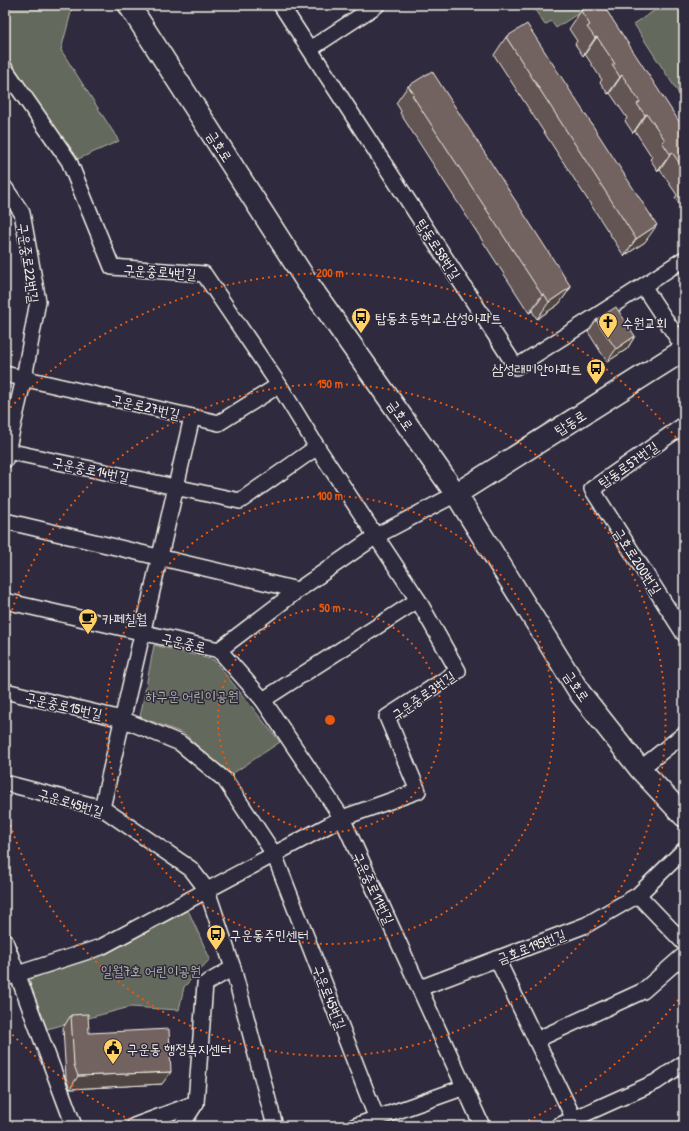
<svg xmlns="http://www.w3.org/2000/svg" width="689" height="1131" font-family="'Patrick Hand','Poor Story',sans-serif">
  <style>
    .green { fill: #636a5d; stroke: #acaea2 }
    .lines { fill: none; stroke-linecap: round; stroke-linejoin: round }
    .street-casing { stroke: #f4f1e8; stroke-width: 18 }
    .secondary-casing { stroke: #f4f1e8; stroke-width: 24 }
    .street { stroke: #2f2a3d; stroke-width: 15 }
    .secondary { stroke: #2f2a3d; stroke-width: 21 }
    .wall { fill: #635553; stroke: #f4f1e8 }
    .shaded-wall { fill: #504543; stroke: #f4f1e8 }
    .building { fill: #736360; stroke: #f4f1e8 }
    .ring { fill: none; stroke: #e8590c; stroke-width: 2; stroke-dasharray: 2 4 }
    .labels { text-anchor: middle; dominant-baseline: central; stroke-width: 3; stroke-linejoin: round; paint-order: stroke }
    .street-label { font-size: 14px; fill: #f4f1e8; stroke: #2f2a3d }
    .poi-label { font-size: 14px; fill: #f4f1e8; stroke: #2f2a3d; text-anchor: start }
    .park-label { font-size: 14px; fill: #b3b4a9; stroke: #2f2a3d }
    .centre { fill: #e8590c; stroke: #2f2a3d; stroke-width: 2 }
    .ring-label { font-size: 12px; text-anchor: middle; font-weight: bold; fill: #e8590c; stroke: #2f2a3d; stroke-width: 3; stroke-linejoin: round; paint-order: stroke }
  </style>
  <rect width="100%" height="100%" fill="#2f2a3d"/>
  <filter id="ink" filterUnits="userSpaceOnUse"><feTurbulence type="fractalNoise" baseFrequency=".025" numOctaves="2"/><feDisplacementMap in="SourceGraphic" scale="8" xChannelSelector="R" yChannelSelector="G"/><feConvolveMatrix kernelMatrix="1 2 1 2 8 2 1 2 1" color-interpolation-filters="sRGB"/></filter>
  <g filter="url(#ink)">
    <g class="green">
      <polygon points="5,5 73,5 61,50 119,141 76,160 5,53"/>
      <polygon points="534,5 591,5 556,28 551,21 545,25 533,7"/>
      <polygon points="663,5 684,5 683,100 634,24"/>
      <polygon points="154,645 214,660 280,742 229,776 185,734 140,717"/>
      <polygon points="188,910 210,959 184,987 179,1010 130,1007 47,1029 27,978 105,952"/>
    </g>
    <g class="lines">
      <g class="street-casing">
        <g id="street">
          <polyline points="281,5 516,367 643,286 684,348"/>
          <polyline points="310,49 377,5"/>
          <polyline points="5,69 69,161 112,267 204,274 279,385 317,447 418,600 458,671 387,717 418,791 342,818 101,947 5,978"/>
          <polyline points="5,188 22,213 38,301 24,378 5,460"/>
          <polyline points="643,286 684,259"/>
          <polyline points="5,374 219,423 279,385"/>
          <polyline points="684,425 592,489 684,634"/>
          <polyline points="7,451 240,501 317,447"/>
          <polyline points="5,521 298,590"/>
          <polyline points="5,601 219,650 298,590 376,536 456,494"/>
          <polyline points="219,650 263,700 342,818 482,1126"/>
          <polyline points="5,691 122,719 180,743 225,780 274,854 377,1119"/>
          <polyline points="263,700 418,600"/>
          <polyline points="640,769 684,734"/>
          <polyline points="5,783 102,808 191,869 207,890 233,968 275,1126"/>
          <polyline points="102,808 192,417"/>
          <polyline points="638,895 684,943"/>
          <polyline points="5,941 74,1126"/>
          <polyline points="497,959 574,1119"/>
          <polyline points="420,988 586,925 638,895 684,850"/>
          <polyline points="536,1040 643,991 684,955"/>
          <polyline points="134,1126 196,1103"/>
          <polyline points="181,1126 196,1103 205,984 233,968"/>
          <polyline points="355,1126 465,1087"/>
          <polyline points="558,1126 656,1082 684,1063"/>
        </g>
      </g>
      <g class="secondary-casing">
        <g id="secondary">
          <polyline points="129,5 307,282 456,494 580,693 640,769 684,816"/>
          <polyline points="456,494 684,350"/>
        </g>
      </g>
      <use href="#street" class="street"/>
      <use href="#secondary" class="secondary"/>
    </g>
    <g class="wall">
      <polygon points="581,11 684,129 684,209 683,210 675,198 677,195 660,170 658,171 650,159 652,157 635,131 633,133 625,121 627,118 610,93 608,94 600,82 602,80 585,54 583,56 575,44 577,41 569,29"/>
      <polygon points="506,37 645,242 624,256 494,55"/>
      <polygon points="408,86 571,287 559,304 537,319 532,311 529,313 400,113 401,111 396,103"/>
      <polygon points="596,320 635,336 627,349 607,362 588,332"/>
      <polygon points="71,1015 89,1033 162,1084 70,1089 66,1078 63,1028"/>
      <polygon points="681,1118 684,1126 675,1126"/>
    </g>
    <g class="shaded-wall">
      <polygon points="597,37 585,54 583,56 595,38"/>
      <polygon points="622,75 610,93 608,94 620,77"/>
      <polygon points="647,114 635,131 633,133 645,115"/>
      <polygon points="672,152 660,170 658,171 670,154"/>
      <polygon points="657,225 645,242 624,256 636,239"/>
      <polygon points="571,287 559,304 537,319 549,302"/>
      <polygon points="544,294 532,311 529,313 542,295"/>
      <polygon points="635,336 627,349 607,362 616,349"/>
      <polygon points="171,1072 162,1084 70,1089 78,1076"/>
    </g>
    <g class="building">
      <polygon points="591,5 603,5 684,129 684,170 672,152 670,154 662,142 665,140 647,114 645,115 637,104 640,102 622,75 620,77 612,65 615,64 597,37 595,38 587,27 590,25 581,11"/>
      <polygon points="527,24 657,225 636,239 506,37"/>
      <polygon points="432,71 571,287 549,302 544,294 542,295 412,95 414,94 408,86"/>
      <polygon points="616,307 635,336 616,349 596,320"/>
      <polygon points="88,1014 89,1033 169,1029 171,1072 78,1076 74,1065 71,1015"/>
      <rect x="681" y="1118" width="3" height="8"/>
    </g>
  </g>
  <g class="ring">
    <circle cx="330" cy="720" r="112"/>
    <circle cx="330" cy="720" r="224"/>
    <path d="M5 633A336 336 0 1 1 5 807"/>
    <path d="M682 995A447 447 0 0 1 519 1125M141 1125A447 447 0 0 1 6 1028M6 412A447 447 0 0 1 682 445"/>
  </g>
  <defs>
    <g id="bus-pin" transform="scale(1)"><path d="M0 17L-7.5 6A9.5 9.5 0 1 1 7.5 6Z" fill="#ffd166" stroke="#2f2a3d"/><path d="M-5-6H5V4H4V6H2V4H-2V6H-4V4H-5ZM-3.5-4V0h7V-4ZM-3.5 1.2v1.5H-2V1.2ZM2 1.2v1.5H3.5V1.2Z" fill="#111"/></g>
    <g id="church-pin" transform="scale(1)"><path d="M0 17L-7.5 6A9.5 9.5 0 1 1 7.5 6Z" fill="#ffd166" stroke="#2f2a3d"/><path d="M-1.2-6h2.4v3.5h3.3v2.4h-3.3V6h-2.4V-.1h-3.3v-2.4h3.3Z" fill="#111"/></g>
    <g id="cafe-pin" transform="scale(1)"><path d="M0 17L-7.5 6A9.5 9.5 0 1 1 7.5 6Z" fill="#ffd166" stroke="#2f2a3d"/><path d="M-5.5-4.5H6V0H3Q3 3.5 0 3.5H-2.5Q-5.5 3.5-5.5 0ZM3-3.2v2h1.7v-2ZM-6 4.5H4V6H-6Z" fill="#111"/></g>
    <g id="civic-pin" transform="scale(1)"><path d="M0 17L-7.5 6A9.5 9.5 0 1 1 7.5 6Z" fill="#ffd166" stroke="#2f2a3d"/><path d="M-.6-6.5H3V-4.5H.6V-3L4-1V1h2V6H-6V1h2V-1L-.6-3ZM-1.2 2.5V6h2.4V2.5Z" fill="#111"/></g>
  </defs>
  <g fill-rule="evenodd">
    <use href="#bus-pin" x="361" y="317"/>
    <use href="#church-pin" x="608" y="322"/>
    <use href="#bus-pin" x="596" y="368"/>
    <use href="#cafe-pin" x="88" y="618"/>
    <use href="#bus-pin" x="216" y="934"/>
    <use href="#civic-pin" x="113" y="1048"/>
  </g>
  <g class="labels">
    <g class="street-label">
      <text transform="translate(220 146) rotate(57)">금호로</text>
      <text transform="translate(439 249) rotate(57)">탑동로58번길</text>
      <text transform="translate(29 263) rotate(82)">구운중로22번길</text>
      <text transform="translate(160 271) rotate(4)">구운중로4번길</text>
      <text transform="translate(146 406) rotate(13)">구운로27번길</text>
      <text transform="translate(401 415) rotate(55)">금호로</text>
      <text transform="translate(570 422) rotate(-32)">탑동로</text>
      <text transform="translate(628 464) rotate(-35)">탑동로57번길</text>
      <text transform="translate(91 469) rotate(12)">구운중로14번길</text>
      <text transform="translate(638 561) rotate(57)">금호로200번길</text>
      <text transform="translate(184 642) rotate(13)">구운중로</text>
      <text transform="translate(577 686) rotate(56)">금호로</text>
      <text transform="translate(423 695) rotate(-35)">구운중로3번길</text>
      <text transform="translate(64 705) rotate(13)">구운중로15번길</text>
      <text transform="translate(71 802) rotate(17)">구운로45번길</text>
      <text transform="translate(374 888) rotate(65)">구운중로11번길</text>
      <text transform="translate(531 946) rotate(-21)">금호로195번길</text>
      <text transform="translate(330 997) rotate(69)">구운로45번길</text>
    </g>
    <g class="poi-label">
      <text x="375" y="317">탑동초등학교.삼성아파트</text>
      <text x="622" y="322">수원교회</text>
      <text x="582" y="368" text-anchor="end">삼성래미안아파트</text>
      <text x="102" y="618">카페칠월</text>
      <text x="230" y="934">구운동주민센터</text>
      <text x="127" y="1048">구운동 행정복지센터</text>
    </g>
    <g class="park-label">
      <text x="192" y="695">하구운 어린이공원</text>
      <text x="151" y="970">일월7호 어린이공원</text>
    </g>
  </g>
  <circle cx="330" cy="720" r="6" class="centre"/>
  <g class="ring-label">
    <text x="330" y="277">200 m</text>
    <text x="330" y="388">150 m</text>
    <text x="330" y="500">100 m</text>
    <text x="330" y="612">50 m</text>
  </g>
  <rect width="689" height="1131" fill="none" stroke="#2f2a3d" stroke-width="20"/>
  <rect x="10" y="10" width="669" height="1111" fill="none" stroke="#f4f1e8" stroke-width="1.5" filter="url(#ink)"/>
</svg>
